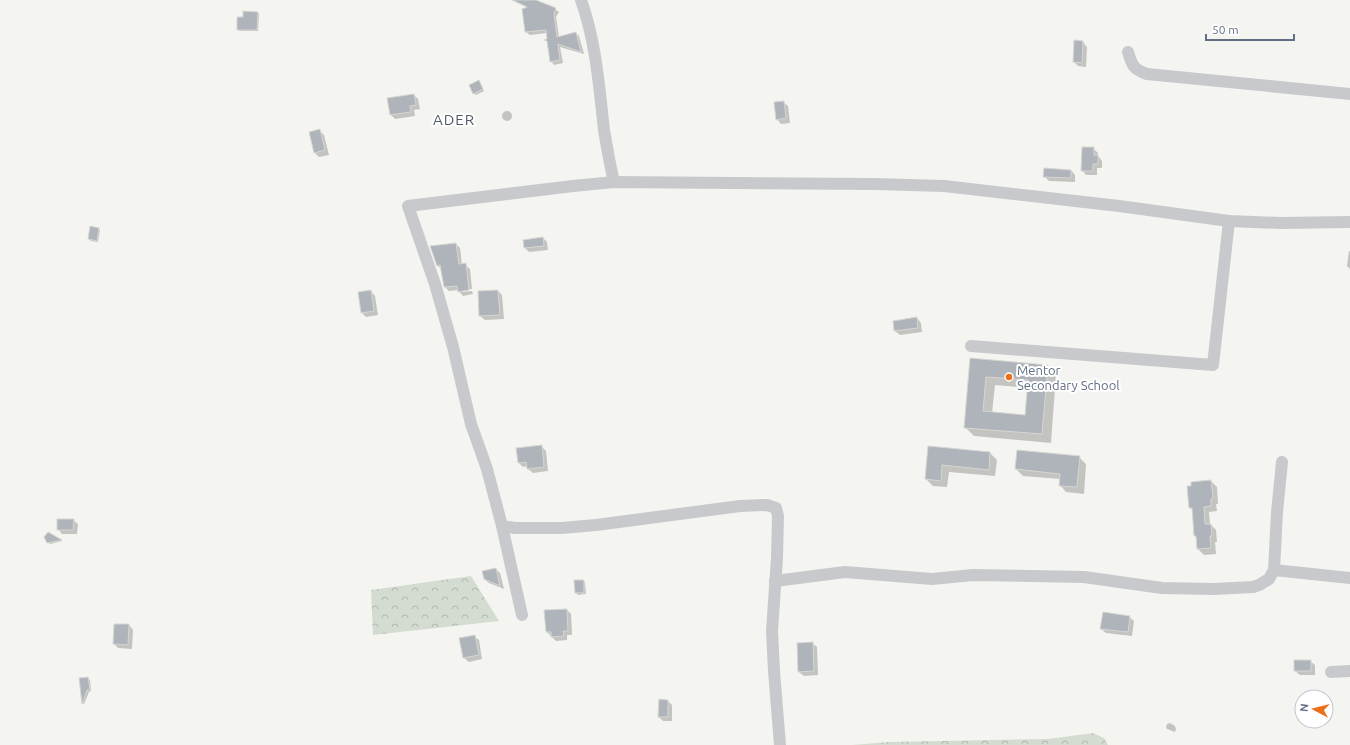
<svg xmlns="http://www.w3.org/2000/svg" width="1350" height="745" font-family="Ubuntu,sans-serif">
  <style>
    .forest { fill: url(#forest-crowns) }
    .shadow { fill: #0003; fill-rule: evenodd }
    .building { fill: #afb4bb; stroke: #d6d6d3; fill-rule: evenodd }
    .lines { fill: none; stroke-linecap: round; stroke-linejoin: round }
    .minor { stroke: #c7c9cd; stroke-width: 12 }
    .poi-dot { fill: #ec6f1a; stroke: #fff; stroke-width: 1.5 }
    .labels { text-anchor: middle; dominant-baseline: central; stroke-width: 4; stroke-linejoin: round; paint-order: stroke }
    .poi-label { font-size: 13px; fill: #626f83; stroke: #fff; text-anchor: start }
    .quarter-label { font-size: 15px; letter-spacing: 1px; fill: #505a68; stroke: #fff }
  </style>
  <defs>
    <pattern id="forest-crowns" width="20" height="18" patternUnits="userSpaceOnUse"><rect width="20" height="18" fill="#d4dcd1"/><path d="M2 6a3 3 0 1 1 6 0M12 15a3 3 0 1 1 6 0" fill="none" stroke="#afb7af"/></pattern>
  </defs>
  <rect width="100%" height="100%" fill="#f4f5f1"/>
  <g class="forest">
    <polygon points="471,576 499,621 373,635 371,590"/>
    <polygon points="1093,733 1104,738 1108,745 852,745 889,742 1048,739"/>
  </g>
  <g class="shadow">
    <polygon points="555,9 559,12 556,17 559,37 576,33 579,36 584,54 560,47 563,63 554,65 551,61 548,43 546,40 548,40 547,33 530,35 526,32"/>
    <polygon points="258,13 259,14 258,31 240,31 238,29 244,18"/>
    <polygon points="1083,42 1087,47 1086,67 1078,66 1074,62"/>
    <polygon points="479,82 484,91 476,95 474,93"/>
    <polygon points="414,95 418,99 420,109 414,110 415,116 395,119 391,115"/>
    <polygon points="783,102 788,106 790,123 781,124 777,119"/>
    <circle cx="507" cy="116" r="5"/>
    <polygon points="320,131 324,135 329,155 319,157 315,153"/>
    <polygon points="1093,148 1098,153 1098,156 1102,161 1102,168 1097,168 1097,175 1086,175 1082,170"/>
    <polygon points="1071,170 1075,175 1075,182 1049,181 1044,176"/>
    <polygon points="98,228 100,230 98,242 91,241 89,239"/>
    <polygon points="543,238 547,242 548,250 529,252 525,248 524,241"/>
    <polygon points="456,244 460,248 462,265 465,265 470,269 472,289 461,290 461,292 472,291 473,294 463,296 458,290 449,291 445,287 441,269 437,265"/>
    <polygon points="1349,251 1350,251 1350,269 1347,266"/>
    <polygon points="371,291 375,296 378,315 366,317 362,313"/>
    <polygon points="498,291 502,295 504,319 485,320 480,316"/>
    <polygon points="917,318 921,323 922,332 900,335 895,331"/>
    <path d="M971 359 1047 366 1056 375 1051 443 974 436 965 427ZM995 385 1028 388 1026 416 992 413Z"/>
    <polygon points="541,446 546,451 548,471 533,473 528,469 528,466 523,467 518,462"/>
    <polygon points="929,447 990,453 997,460 995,476 949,472 947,487 933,486 926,479"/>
    <polygon points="1079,457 1086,464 1084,494 1066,492 1060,485 1060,479 1023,476 1016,469"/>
    <polygon points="1211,481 1217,487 1218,504 1216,504 1217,511 1209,512 1210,524 1216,530 1217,542 1215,542 1216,554 1204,555 1198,549 1197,538 1195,536 1193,511 1190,507"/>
    <polygon points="73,520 78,524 77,534 62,534 58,529"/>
    <polygon points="48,533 61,540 62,541 50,544 48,542"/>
    <polygon points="496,569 500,573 504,589 489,583 484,579"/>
    <polygon points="583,581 585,583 586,594 578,595 576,593"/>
    <polygon points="567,610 571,614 572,635 567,635 567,640 556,641 547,632"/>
    <polygon points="1129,617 1134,621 1132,636 1106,633 1101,629"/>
    <polygon points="129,625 133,630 132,649 118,648 114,644"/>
    <polygon points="474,636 479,640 482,659 469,662 464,658"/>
    <polygon points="812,643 817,647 818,675 804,676 799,672"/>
    <polygon points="1310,661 1315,665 1315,675 1300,675 1295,671"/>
    <polygon points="88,678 90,680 91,691 89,692 84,704 83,703 80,679"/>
    <polygon points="668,701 672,705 672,721 663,721 659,717"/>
    <polygon points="1170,723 1175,726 1176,729 1175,732 1167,729 1166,727 1167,724"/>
  </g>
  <g class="building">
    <polygon points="512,0 536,0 556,8 554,14 557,37 576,32 581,52 558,44 560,60 550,62 547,41 544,40 547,39 546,30 525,32 522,9 527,7"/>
    <polygon points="243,11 258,12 257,30 237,30 237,17 243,17"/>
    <polygon points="1074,40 1083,41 1082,63 1073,62"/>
    <polygon points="479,80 483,89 473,94 469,85"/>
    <polygon points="414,94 416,105 410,106 411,112 390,115 387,98"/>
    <polygon points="784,101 786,118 776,120 774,102"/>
    <polygon points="320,129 325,150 314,153 309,132"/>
    <polygon points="1082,147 1094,147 1094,155 1098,155 1098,164 1093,164 1093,171 1081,171"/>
    <polygon points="1044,168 1071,170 1071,178 1043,177"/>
    <polygon points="90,226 99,228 97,241 88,239"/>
    <polygon points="543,237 544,246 524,248 523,240"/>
    <polygon points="456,243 459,264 466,263 469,290 458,292 457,286 444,287 440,265 437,266 430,246"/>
    <polygon points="371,290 374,311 361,313 358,292"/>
    <polygon points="498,290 500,315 479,316 478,291"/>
    <polygon points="917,317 918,328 894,331 893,321"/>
    <path d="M970 358 1048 365 1042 434 964 428ZM986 377 1028 380 1025 415 983 411Z"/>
    <polygon points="542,445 544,467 527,469 526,462 518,463 516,448"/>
    <polygon points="928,446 990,452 989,470 942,465 941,481 925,479"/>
    <polygon points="1017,450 1080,456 1077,487 1059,486 1060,474 1015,469"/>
    <polygon points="1211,480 1213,498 1211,499 1211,506 1204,507 1205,524 1211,524 1212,536 1210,536 1211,548 1197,549 1196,536 1194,536 1192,508 1189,508 1187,486 1191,486 1191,482"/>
    <polygon points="57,519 74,519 73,530 57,530"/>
    <polygon points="48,532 62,540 47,543 44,537"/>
    <polygon points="496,568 500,586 484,579 482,571"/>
    <polygon points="574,580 584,580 584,593 575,593"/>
    <polygon points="567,609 568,631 563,631 564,636 551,637 551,632 546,632 544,610"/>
    <polygon points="1103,612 1130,616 1128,632 1100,629"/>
    <polygon points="114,624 129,624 128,645 113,644"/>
    <polygon points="475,635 479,655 463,658 459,638"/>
    <polygon points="813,642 814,671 798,672 797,643"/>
    <rect x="1294" y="660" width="17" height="11"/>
    <polygon points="88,677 90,690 87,690 82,704 79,678"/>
    <polygon points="659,699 668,700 668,717 658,717"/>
  </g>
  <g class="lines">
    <g class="minor">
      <path d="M581 0C596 42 599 86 604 130 607 148 610 165 614 182"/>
      <path d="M1128 52C1132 65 1133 69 1147 74L1350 94"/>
      <polyline points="971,346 1213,365 1229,221"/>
      <polyline points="502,526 515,528 562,528 596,525 740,506 767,505 776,508 778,516 777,558 772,631 774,671 780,745"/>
      <polyline points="1274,570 1350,578"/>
      <polyline points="775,581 845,572 932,579 973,575 1084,577 1162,588 1214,589 1253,587 1259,585 1269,579 1274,570 1277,512 1282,462"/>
      <polyline points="522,615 502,526 487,469 471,424 453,347 435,284 408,206 573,186 614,182 874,184 944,186 1119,206 1229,221 1281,223 1350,222"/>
      <polyline points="1331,672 1350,671"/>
    </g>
  </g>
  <circle class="poi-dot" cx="1009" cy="377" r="4"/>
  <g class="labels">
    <g class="poi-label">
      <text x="1017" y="370">Mentor<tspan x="1017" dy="15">Secondary School</tspan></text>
    </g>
    <g class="quarter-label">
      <text x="454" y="119">ADER</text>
    </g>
  </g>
  <g transform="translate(1314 709) rotate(277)"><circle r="19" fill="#ffffff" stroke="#c0c5cd"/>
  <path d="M0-3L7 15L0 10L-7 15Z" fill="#ec6f1a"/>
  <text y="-6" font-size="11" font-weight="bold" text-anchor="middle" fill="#626f83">N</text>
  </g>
  <path d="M1206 34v6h88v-6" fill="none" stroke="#626f83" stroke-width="2"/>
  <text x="1212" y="34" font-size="12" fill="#626f83" stroke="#ffffff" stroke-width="3" paint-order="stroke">50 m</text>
</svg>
